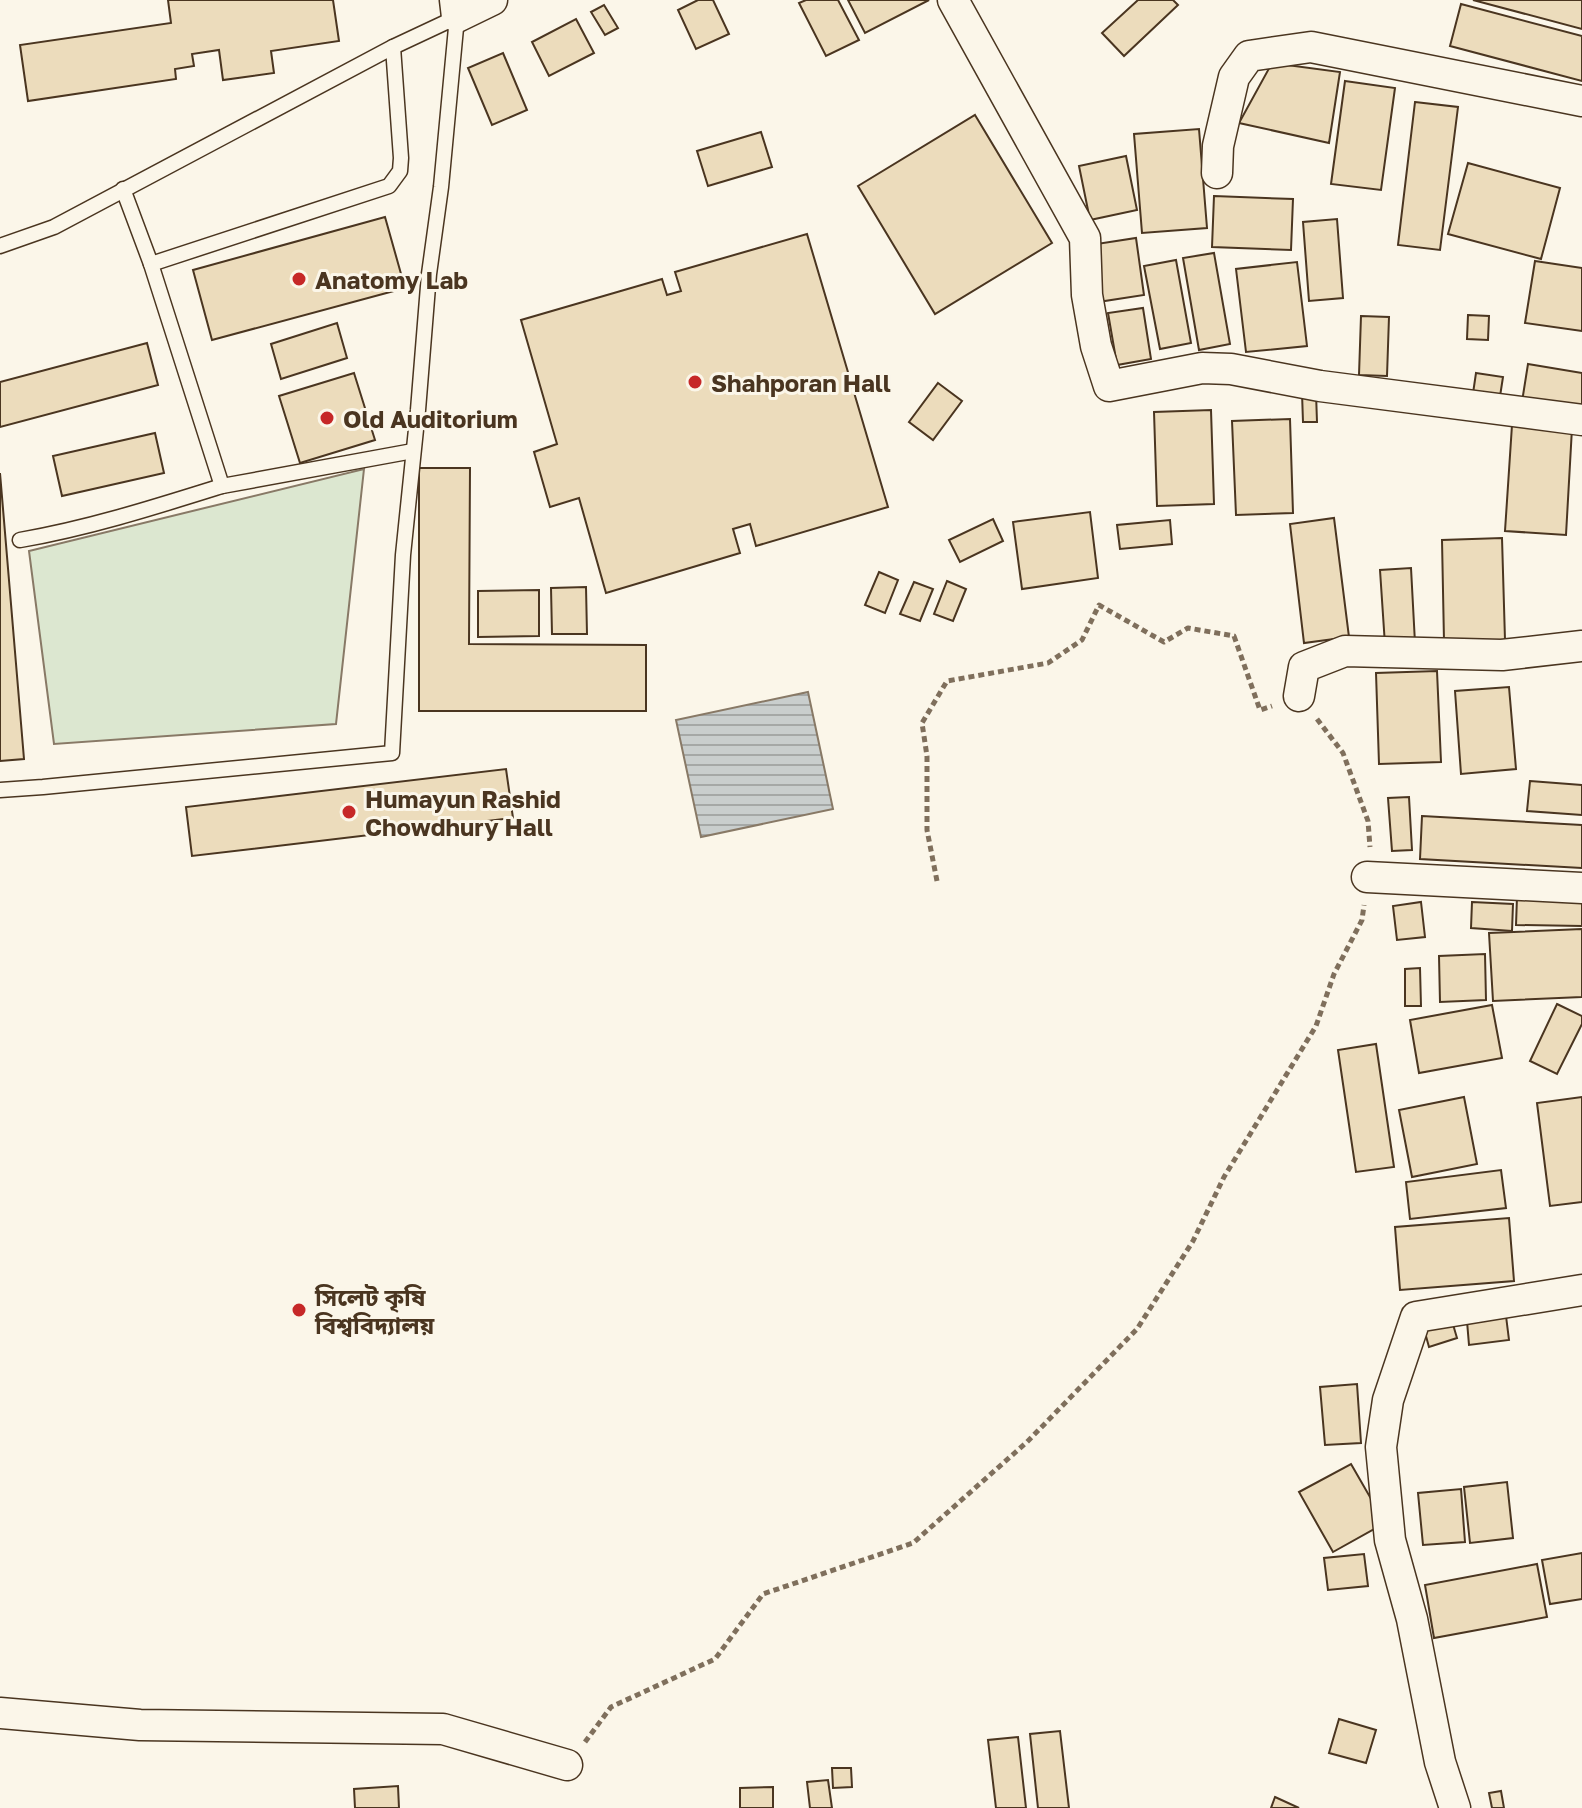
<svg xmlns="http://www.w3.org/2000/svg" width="1582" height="1808" font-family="'Golos Text','Noto Sans Bengali',sans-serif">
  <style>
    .grass { fill: #dce7d0; stroke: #887966; stroke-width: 2 }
    .water { fill: url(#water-rules); stroke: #887966; stroke-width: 2 }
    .building { fill: #ecdcbc; stroke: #4a3520; stroke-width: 2 }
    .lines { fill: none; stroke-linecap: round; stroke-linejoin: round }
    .lane-casing { stroke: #4a3520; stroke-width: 17 }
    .street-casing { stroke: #4a3520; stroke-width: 33 }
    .path { stroke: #7f6f5c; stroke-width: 5; stroke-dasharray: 6 4; stroke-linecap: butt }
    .lane { stroke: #fbf6e9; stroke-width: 14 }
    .street { stroke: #fbf6e9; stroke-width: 30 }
    .poi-dot { fill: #c62828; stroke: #fbf6e9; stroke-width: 3 }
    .labels { text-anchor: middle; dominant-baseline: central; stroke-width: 6; stroke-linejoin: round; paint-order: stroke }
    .poi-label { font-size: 24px; font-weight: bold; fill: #4a3520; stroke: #fbf6e9; text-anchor: start }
  </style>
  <defs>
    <pattern id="water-rules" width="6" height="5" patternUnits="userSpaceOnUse" patternTransform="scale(2)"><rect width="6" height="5" fill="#c9cecd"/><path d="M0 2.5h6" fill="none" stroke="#a5a8a6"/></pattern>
  </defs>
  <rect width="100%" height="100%" fill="#fbf6e9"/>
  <polygon class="grass" points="364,469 336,724 54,744 29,551"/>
  <polygon class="water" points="808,692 833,809 701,837 676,720"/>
  <g class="building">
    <polygon points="168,0 333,0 339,41 271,51 274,73 223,80 219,50 192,54 194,66 175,69 176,79 28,101 20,45 171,23"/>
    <polygon points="698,0 713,0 729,34 696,49 678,10"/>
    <polygon points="806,0 838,0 859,40 826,56 799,3"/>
    <polygon points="848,0 929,0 865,33"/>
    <polygon points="1138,0 1173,0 1178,5 1124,56 1102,33"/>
    <polygon points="1473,0 1582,0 1582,29"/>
    <polygon points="1461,4 1582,36 1582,81 1450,46"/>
    <polygon points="604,5 618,28 605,35 591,12"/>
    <polygon points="576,19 594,53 549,76 532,42"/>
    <polygon points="503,53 527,110 492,125 468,68"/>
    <polygon points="1272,63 1340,72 1329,143 1239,123"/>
    <polygon points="1345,81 1395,88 1381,190 1331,184"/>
    <polygon points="1415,102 1458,107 1440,250 1398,245"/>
    <polygon points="975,115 1052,243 935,314 858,186"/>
    <polygon points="1199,129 1207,228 1142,233 1134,134"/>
    <polygon points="761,132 772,167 708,186 697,151"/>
    <polygon points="1126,156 1137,210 1090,220 1079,166"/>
    <polygon points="1468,163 1560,188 1541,259 1448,234"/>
    <polygon points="1214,196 1293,199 1291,250 1212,247"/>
    <polygon points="385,217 405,288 212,340 193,270"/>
    <polygon points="1337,219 1343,298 1309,301 1303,222"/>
    <polygon points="807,234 888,507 756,546 750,524 733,529 740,553 606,593 579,498 550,507 534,452 557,444 521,320 662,279 667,295 681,291 675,272"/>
    <polygon points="1136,238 1144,295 1098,302 1090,245"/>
    <polygon points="1214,253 1230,344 1199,350 1183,258"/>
    <polygon points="1176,260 1191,343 1160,349 1144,266"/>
    <polygon points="1535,261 1582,268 1582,331 1525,323"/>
    <polygon points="1297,262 1307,346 1246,352 1236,269"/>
    <polygon points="1143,308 1151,359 1117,365 1108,313"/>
    <polygon points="1468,315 1489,316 1488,340 1467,339"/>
    <polygon points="1361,316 1389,317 1387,376 1359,375"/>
    <polygon points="337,323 347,358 281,379 271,344"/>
    <polygon points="147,343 158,385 0,427 0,382"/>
    <polygon points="1528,364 1582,373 1582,418 1521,408"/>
    <polygon points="354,373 375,440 300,463 279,396"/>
    <polygon points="1476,373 1503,377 1499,403 1472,400"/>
    <polygon points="938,383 962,401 933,440 909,422"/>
    <polygon points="1302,393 1316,393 1317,422 1303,422"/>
    <polygon points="1211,410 1214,504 1157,506 1154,412"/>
    <polygon points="1290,419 1293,513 1236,515 1232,421"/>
    <polygon points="1512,425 1572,428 1566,535 1505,531"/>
    <polygon points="155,433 164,473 62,496 53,456"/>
    <polygon points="419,468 470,468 469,644 646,645 646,711 419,711"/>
    <polygon points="0,473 24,759 0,761"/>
    <polygon points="1090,512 1098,578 1022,589 1013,522"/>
    <polygon points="1334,518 1349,637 1304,643 1290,524"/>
    <polygon points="993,519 1003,541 960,562 949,540"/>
    <polygon points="1170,520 1172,544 1120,549 1117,525"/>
    <polygon points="1502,538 1505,640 1444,641 1442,540"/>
    <polygon points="1411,568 1415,643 1385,645 1380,570"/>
    <polygon points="879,572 898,580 885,613 865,605"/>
    <polygon points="947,581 966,589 953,621 934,614"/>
    <polygon points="914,582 933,589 920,621 900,614"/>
    <polygon points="586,587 587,634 552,634 551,588"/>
    <polygon points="539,590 539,636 478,637 478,591"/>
    <polygon points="1437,671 1441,762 1379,764 1376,673"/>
    <polygon points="1509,687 1516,769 1461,774 1455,691"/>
    <polygon points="506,769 513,818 192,856 186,807"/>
    <polygon points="1530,781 1582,785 1582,815 1527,811"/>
    <polygon points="1409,797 1412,850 1392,851 1388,798"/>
    <polygon points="1422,816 1582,825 1582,868 1420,859"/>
    <polygon points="1517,897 1582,897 1582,926 1516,925"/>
    <polygon points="1421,902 1425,937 1397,940 1393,906"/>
    <polygon points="1472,902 1513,904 1512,931 1471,928"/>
    <polygon points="1582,929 1582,997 1493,1001 1489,933"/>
    <polygon points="1485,954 1486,1000 1440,1002 1439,956"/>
    <polygon points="1420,968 1421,1006 1405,1006 1405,969"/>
    <polygon points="1557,1004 1582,1016 1582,1024 1557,1074 1530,1061"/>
    <polygon points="1492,1005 1502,1058 1419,1073 1410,1020"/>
    <polygon points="1376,1044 1394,1167 1356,1172 1338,1050"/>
    <polygon points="1464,1097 1477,1164 1412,1177 1399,1110"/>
    <polygon points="1582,1097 1582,1202 1550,1206 1537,1103"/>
    <polygon points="1501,1170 1506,1208 1410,1219 1406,1182"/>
    <polygon points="1509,1218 1514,1281 1400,1290 1395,1227"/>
    <polygon points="1506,1316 1509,1340 1469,1345 1467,1321"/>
    <polygon points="1452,1321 1457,1338 1429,1347 1424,1329"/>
    <polygon points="1357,1384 1361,1443 1325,1445 1320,1387"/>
    <polygon points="1351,1464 1385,1523 1333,1552 1299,1492"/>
    <polygon points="1507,1482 1513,1538 1470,1543 1464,1487"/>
    <polygon points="1461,1489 1465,1542 1423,1545 1418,1493"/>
    <polygon points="1582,1553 1582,1599 1550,1604 1542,1560"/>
    <polygon points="1364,1554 1368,1586 1328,1590 1324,1558"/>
    <polygon points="1537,1564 1547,1617 1434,1638 1425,1585"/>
    <polygon points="1339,1719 1376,1730 1366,1763 1329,1753"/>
    <polygon points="1060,1731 1069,1808 1038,1808 1030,1734"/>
    <polygon points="1018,1737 1026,1808 996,1808 988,1740"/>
    <polygon points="832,1768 851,1768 852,1787 833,1788"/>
    <polygon points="828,1780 832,1808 810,1808 807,1782"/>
    <polygon points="398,1786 399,1808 355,1808 354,1789"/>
    <polygon points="773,1787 773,1808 740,1808 740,1788"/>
    <polygon points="1501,1791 1504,1808 1492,1808 1489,1793"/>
    <polygon points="1275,1797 1299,1808 1271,1808"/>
  </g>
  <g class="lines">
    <g class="lane-casing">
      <g id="lane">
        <polyline points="123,189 151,264 222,486 413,451"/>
        <polyline points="0,246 54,227 393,47 457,17"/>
        <polyline points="151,264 389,186 400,171 401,158 393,47"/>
        <path d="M20 540C89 528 155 507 222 486"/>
        <polyline points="0,790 43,787 392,753 403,555 418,410 429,274 441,187 457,17"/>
      </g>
    </g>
    <g class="street-casing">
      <g id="street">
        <polyline points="455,0 457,17 492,0"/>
        <polyline points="953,0 1085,238 1087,295 1096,346 1109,386 1202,368 1231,369 1320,386 1582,420"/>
        <polyline points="1217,173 1218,146 1234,77 1249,56 1311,47 1582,101"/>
        <polyline points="1299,696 1304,667 1345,651 1502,655 1582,646"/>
        <polyline points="1367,877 1582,888"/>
        <polyline points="0,1713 140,1725 443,1729 567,1765"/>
        <polyline points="1455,1808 1440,1762 1412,1619 1390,1540 1381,1447 1388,1400 1416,1317 1582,1290"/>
      </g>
    </g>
    <g class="path">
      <polyline points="1317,719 1343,753 1368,821 1370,847"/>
      <polyline points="937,881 927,830 927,756 922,723 947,681 1048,663 1082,640 1099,605 1164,642 1188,628 1234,636 1260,710 1272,706"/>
      <polyline points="585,1742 611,1707 715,1659 763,1594 913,1543 1027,1442 1137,1329 1193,1241 1224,1177 1316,1026 1334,974 1362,920 1364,905"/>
    </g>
    <use href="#lane" class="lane"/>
    <use href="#street" class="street"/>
  </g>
  <g class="poi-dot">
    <circle cx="299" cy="279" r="8"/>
    <circle cx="695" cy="382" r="8"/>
    <circle cx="327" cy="418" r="8"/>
    <circle cx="349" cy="812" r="8"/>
    <circle cx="299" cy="1310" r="8"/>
  </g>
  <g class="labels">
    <g class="poi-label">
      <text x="315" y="279">Anatomy Lab</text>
      <text x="711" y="382">Shahporan Hall</text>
      <text x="343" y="418">Old Auditorium</text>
      <text x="365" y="798">Humayun Rashid<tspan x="365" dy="28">Chowdhury Hall</tspan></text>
      <text x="315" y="1296">সিলেট কৃষি<tspan x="315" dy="28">বিশ্ববিদ্যালয়</tspan></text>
    </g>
  </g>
</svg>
